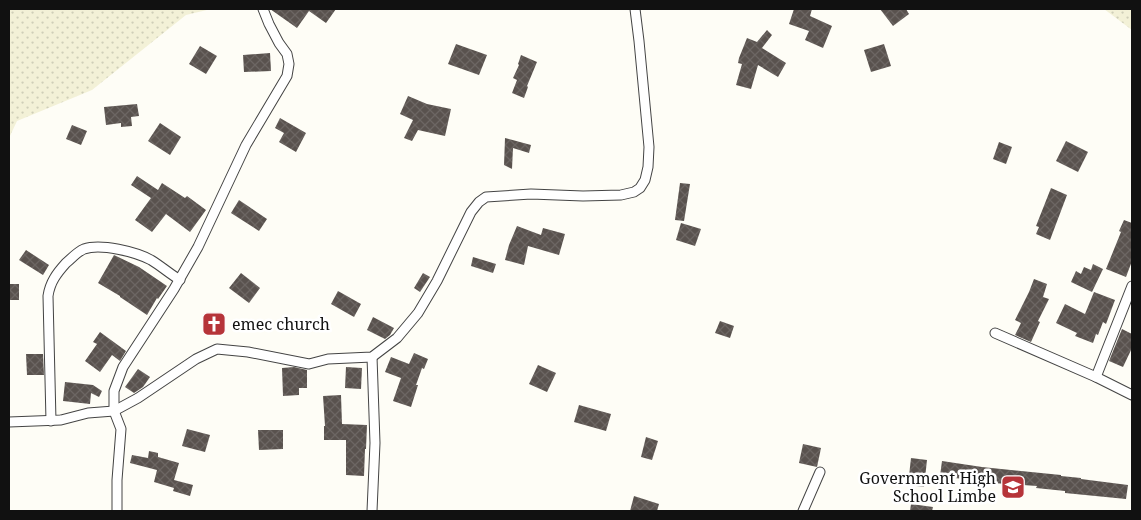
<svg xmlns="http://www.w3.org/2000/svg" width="1141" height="520" font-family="'Noto Serif',serif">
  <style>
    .farmland { fill: url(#farmland-dots) }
    .building { fill: url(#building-cross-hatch) }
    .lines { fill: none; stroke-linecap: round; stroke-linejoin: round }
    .minor-casing { stroke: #444; stroke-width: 11 }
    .minor { stroke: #fff; stroke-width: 9 }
    .labels { text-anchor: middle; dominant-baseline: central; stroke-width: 5; stroke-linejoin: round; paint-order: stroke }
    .poi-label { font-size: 16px; fill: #111; stroke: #fff; text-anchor: start }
  </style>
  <defs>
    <pattern id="farmland-dots" width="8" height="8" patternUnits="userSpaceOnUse" patternTransform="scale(1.25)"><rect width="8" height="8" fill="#f3f1d7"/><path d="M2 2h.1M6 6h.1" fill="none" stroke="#cfceb8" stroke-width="1.8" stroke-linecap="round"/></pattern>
    <pattern id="building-cross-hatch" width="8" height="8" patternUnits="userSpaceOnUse" patternTransform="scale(1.25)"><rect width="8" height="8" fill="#59524e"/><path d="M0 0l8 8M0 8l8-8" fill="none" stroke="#6c6663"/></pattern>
  </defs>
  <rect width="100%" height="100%" fill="#fefdf6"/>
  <g class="farmland">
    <polygon points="9,9 211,9 186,15 92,90 17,121 9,138"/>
    <polygon points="1104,9 1132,9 1132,30"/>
  </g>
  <g class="building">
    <polygon points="270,9 336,9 326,23 309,11 297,28"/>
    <polygon points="794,9 812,9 810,16 832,26 823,48 805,40 809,31 789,24"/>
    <polygon points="880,9 906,9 909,14 893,26"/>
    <polygon points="767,30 772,35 762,48 786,63 778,77 758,65 751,89 736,85 742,64 738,63 739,58 747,38 757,42"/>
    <polygon points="456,44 487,55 479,75 448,64"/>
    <polygon points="884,44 891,66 871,72 864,50"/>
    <polygon points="200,46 217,56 206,74 189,64"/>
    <polygon points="270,53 271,71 244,72 243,55"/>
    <polygon points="521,55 537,62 527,86 528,87 524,98 512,93 517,80 513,78 519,65 518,64"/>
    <polygon points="408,96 427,104 451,109 445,136 418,130 412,141 404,138 413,120 400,114"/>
    <polygon points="137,104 139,116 131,117 132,126 121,127 121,123 106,125 104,107"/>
    <polygon points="280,118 306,133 296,152 279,142 284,133 275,128"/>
    <polygon points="160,123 181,137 170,155 148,141"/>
    <polygon points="72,125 87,131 81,145 66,139"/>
    <polygon points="505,138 531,145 529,153 513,148 512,169 504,165"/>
    <polygon points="1066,141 1088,152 1078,172 1056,161"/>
    <polygon points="999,142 1012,147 1006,164 993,159"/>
    <polygon points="137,176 158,190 162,183 185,198 187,196 206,210 190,232 166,214 152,232 135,220 151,198 131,185"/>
    <polygon points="680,183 690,184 684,221 675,220"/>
    <polygon points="1051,188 1067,195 1050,240 1036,234 1039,227 1036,226"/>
    <polygon points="239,200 267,219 259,231 231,213"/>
    <polygon points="1124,220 1132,223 1132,261 1126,277 1106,269 1121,232 1119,231"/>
    <polygon points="681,223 701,229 695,246 676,240"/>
    <polygon points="517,226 541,235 543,228 565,234 559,255 528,246 524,265 505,260 509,245"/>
    <polygon points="26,250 49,265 43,275 19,260"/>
    <polygon points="114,255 139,267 167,286 158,299 157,298 147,315 120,297 120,296 98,283"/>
    <polygon points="473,257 496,264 493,273 471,266"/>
    <polygon points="1093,264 1103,269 1092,292 1071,282 1076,271 1081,274 1084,267 1091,270"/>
    <polygon points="241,273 260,288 249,303 229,288"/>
    <polygon points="423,273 430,277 420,292 414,288"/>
    <polygon points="1034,279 1047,284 1043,297 1049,299 1038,321 1040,322 1031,342 1015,335 1021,323 1015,320 1029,292"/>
    <rect x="9" y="284" width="10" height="16"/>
    <polygon points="338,291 361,304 354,317 331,304"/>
    <polygon points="1094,292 1115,300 1106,324 1103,322 1098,335 1096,334 1093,343 1075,336 1077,333 1056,323 1065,304 1085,314"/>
    <polygon points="220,313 224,331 208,335 204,317"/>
    <polygon points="373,317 394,328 390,335 385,339 367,330"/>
    <polygon points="720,321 734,326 730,338 715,333"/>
    <polygon points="1122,329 1132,334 1132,348 1123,367 1109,361"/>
    <polygon points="100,332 126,351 120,361 112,355 100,372 85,361 97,344 93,342"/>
    <polygon points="414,353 428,359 424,369 422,368 416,385 418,385 411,407 393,401 401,378 385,372 391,357 409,364"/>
    <polygon points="26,354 43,354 44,375 27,375"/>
    <polygon points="538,365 556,373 547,392 529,384"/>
    <polygon points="294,367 307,370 307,388 299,388 299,395 283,396 282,368"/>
    <polygon points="346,367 362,368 361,389 345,388"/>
    <polygon points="138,369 150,377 143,387 134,393 125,387"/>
    <polygon points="65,382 93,385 102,391 99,397 91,393 90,404 63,401"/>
    <polygon points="341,395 342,424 367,425 366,449 365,449 364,476 346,475 346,440 324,440 324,426 325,426 323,396"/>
    <polygon points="579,405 611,414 606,431 574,422"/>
    <polygon points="187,429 210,435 205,452 182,446"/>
    <polygon points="258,430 283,430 283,449 259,450"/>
    <polygon points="646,437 658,441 652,460 641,457"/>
    <polygon points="803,444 821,448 817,467 799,463"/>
    <polygon points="149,451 158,453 158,457 179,463 174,480 193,485 190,496 173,491 174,488 154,482 157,470 130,463 132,455 148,458"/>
    <polygon points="911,458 927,460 924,487 908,485"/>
    <polygon points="942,461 982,467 1061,475 1061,476 1081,478 1081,479 1128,485 1126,499 1065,493 1065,491 1036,488 1037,486 993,483 940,476"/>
    <polygon points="634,496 659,504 657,511 630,511"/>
    <polygon points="911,504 933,507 932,511 910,511"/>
  </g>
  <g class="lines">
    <g class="minor-casing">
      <g id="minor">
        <polyline points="995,333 1096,377 1132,395"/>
        <polyline points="1096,377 1132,286"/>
        <path d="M51 421 48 296C50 282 57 273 66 263 72 258 77 252 84 249 101 243 136 252 151 260 161 266 170 274 180 280"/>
        <polyline points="9,422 61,420 88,413 114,411 138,398 196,359 217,349 248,352 309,364 328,359 372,357 397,338 418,313 437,281 471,212 479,202 486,197 531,194 583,196 621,195 634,192 640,188 645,180 648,167 649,147 639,41 635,9"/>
        <polyline points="117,511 117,480 121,429 114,411 114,391 123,367 174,289 198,247 246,145 287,76 289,64 287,54 279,43 269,24 263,9"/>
        <polyline points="372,511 375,443 372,357"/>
        <polyline points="803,511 820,472"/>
      </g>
    </g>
    <use href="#minor" class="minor"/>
  </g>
  <defs>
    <g id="church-square" transform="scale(1.25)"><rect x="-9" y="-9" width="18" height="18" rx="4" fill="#b63439" stroke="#fff"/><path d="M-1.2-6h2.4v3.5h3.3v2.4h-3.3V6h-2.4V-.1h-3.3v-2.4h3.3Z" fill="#fff"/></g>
    <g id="school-square" transform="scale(1.25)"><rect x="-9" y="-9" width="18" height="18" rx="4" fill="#b63439" stroke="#fff"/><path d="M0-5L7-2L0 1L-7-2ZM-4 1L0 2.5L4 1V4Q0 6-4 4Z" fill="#fff"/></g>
  </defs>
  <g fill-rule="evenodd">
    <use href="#church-square" x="214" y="324"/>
    <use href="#school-square" x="1013" y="487"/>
  </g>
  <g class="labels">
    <g class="poi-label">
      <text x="232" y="324">emec church</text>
      <text x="996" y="478" text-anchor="end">Government High<tspan x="996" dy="18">School Limbe</tspan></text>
    </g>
  </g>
  <rect width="1141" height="520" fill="none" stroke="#111111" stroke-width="20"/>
</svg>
